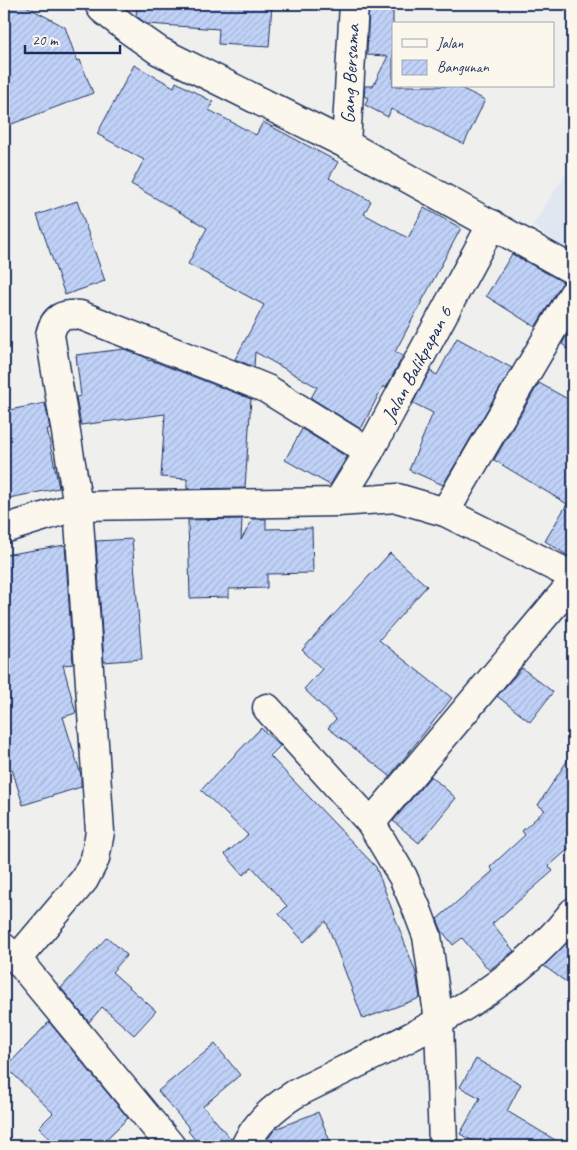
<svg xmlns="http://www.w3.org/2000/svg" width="577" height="1150" font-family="Caveat,sans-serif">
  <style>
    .built { fill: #e1e7f1 }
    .building { fill: url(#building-hatch); stroke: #1b2f5e }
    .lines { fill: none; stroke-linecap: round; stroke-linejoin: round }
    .minor-casing { stroke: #1b2f5e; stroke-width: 31 }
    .minor { stroke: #fbf7ec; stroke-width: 28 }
    .labels { text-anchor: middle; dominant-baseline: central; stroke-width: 4; stroke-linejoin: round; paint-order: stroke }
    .street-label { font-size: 20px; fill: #1b2f5e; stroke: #fbf7ec }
  </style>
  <defs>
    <pattern id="building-hatch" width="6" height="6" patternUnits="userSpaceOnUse" patternTransform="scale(1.25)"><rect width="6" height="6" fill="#c1d2f8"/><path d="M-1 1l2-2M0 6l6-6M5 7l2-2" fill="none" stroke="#a5b5d7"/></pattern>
  </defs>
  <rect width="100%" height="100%" fill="#eff0ee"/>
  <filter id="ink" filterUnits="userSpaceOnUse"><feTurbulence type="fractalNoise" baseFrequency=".02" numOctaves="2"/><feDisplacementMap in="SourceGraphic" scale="10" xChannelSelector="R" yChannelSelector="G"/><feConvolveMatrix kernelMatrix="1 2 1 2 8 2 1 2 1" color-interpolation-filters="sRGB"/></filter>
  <g filter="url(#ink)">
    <polygon class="built" points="573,162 573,253 532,226"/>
    <g class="building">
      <polygon points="4,4 22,4 65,27 77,61 80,60 93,93 4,127"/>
      <polygon points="137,4 272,4 269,47 218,44 219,29 147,24 136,16"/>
      <polygon points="369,4 393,4 393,86 457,86 485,100 464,144 391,109 388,117 365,105 368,98 364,96 365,86 373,86 388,56 367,55"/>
      <polygon points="134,65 174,87 176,82 213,102 209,110 256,135 263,122 338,162 329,178 371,201 364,214 408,238 424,208 461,228 395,352 403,356 386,388 383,386 361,429 311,398 317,387 255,352 254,367 235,359 264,305 188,264 207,228 131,184 144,160 97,134"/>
      <polygon points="77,201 105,281 65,295 37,215"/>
      <polygon points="512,254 563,282 535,327 486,296"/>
      <polygon points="573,324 573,352 562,344"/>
      <polygon points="457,338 512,368 443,485 409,470 433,413 413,403 430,371 437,375"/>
      <polygon points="124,349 147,358 147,360 153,361 251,399 245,488 187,489 187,479 161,477 165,414 81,425 76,397 81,396 76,355"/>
      <polygon points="539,383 573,402 573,559 545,541 567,504 494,460"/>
      <polygon points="45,403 50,429 47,429 59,488 4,499 4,411"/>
      <polygon points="302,429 347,457 330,485 285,460"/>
      <polygon points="242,519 241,540 253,519 266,519 266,529 312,528 313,573 267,574 267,588 229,589 229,597 190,598 188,520"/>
      <polygon points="132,539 142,659 104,662 96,541"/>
      <polygon points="65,545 73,664 63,665 76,713 63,717 81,775 81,787 23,805 12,769 4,772 4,555"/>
      <polygon points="390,553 427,586 379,640 452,698 390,776 328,728 336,719 304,689 322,669 302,650"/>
      <polygon points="522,668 553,692 530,722 497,696"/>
      <polygon points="261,728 280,746 270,756 376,867 416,973 420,998 363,1019 326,921 304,942 279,914 287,906 252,867 243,875 225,854 248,835 201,790"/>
      <polygon points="573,752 573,845 549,866 553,871 492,924 514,951 489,970 462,938 453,945 442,931 437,919 493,871 490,867 525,835 522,831 545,810 538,805"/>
      <polygon points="431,776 456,798 419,843 393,821"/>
      <polygon points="573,935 573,987 544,966"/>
      <polygon points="107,937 127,955 112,972 156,1011 134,1035 102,1007 89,1022 61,988"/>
      <polygon points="49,1022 128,1118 99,1146 57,1146 39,1127 53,1113 6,1067"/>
      <polygon points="215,1044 240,1075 203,1106 231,1139 229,1146 200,1146 188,1131 190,1129 158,1091"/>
      <polygon points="476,1059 521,1084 507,1111 565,1146 482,1146 460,1134 480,1098 460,1087"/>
      <polygon points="318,1112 332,1146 263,1146 275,1129"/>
    </g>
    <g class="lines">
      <g class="minor-casing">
        <g id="minor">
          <polyline points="99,4 102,9 129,30 159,51 346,144 573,270"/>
          <polyline points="346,144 354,4"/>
          <path d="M369 452 267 389 245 380 80 315C62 314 54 317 50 335L78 506 338 502 397 498 445 512 573 576"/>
          <polyline points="338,502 369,452 492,224"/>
          <polyline points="445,512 573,294"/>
          <polyline points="4,529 78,506 100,832 95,859 84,880 17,959"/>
          <polyline points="267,708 371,823 403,877 416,907 427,936 439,1021 443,1146"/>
          <polyline points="371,823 573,582"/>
          <polyline points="4,948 17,959 171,1146"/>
          <path d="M245 1146C256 1123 273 1108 295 1094 392 1045 505 1001 573 912"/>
        </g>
      </g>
      <use href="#minor" class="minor"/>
    </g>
  </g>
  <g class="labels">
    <g class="street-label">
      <text transform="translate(350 74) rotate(-87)">Gang Bersama</text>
      <text transform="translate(417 364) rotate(-62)">Jalan Balikpapan 6</text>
    </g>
  </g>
  <rect width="577" height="1150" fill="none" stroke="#fbf7ec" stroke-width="20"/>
  <rect x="10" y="10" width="557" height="1130" fill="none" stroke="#1b2f5e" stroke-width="2" filter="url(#ink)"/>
  <rect x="392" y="22" width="162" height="65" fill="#fbf7ec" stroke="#a1a7b3"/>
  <rect x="402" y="39" width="25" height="8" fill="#fbf7ec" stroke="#a1a7b3"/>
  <text x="437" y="48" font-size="15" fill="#1b2f5e">Jalan</text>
  <rect x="402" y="60" width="25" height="15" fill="url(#building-hatch)" stroke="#a1a7b3"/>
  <text x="437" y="72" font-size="15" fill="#1b2f5e">Bangunan</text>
  <path d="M25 45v8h95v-8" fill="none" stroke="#1b2f5e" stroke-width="2.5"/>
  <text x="32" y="45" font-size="15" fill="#1b2f5e" stroke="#fbf7ec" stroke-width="4" paint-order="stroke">20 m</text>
</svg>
